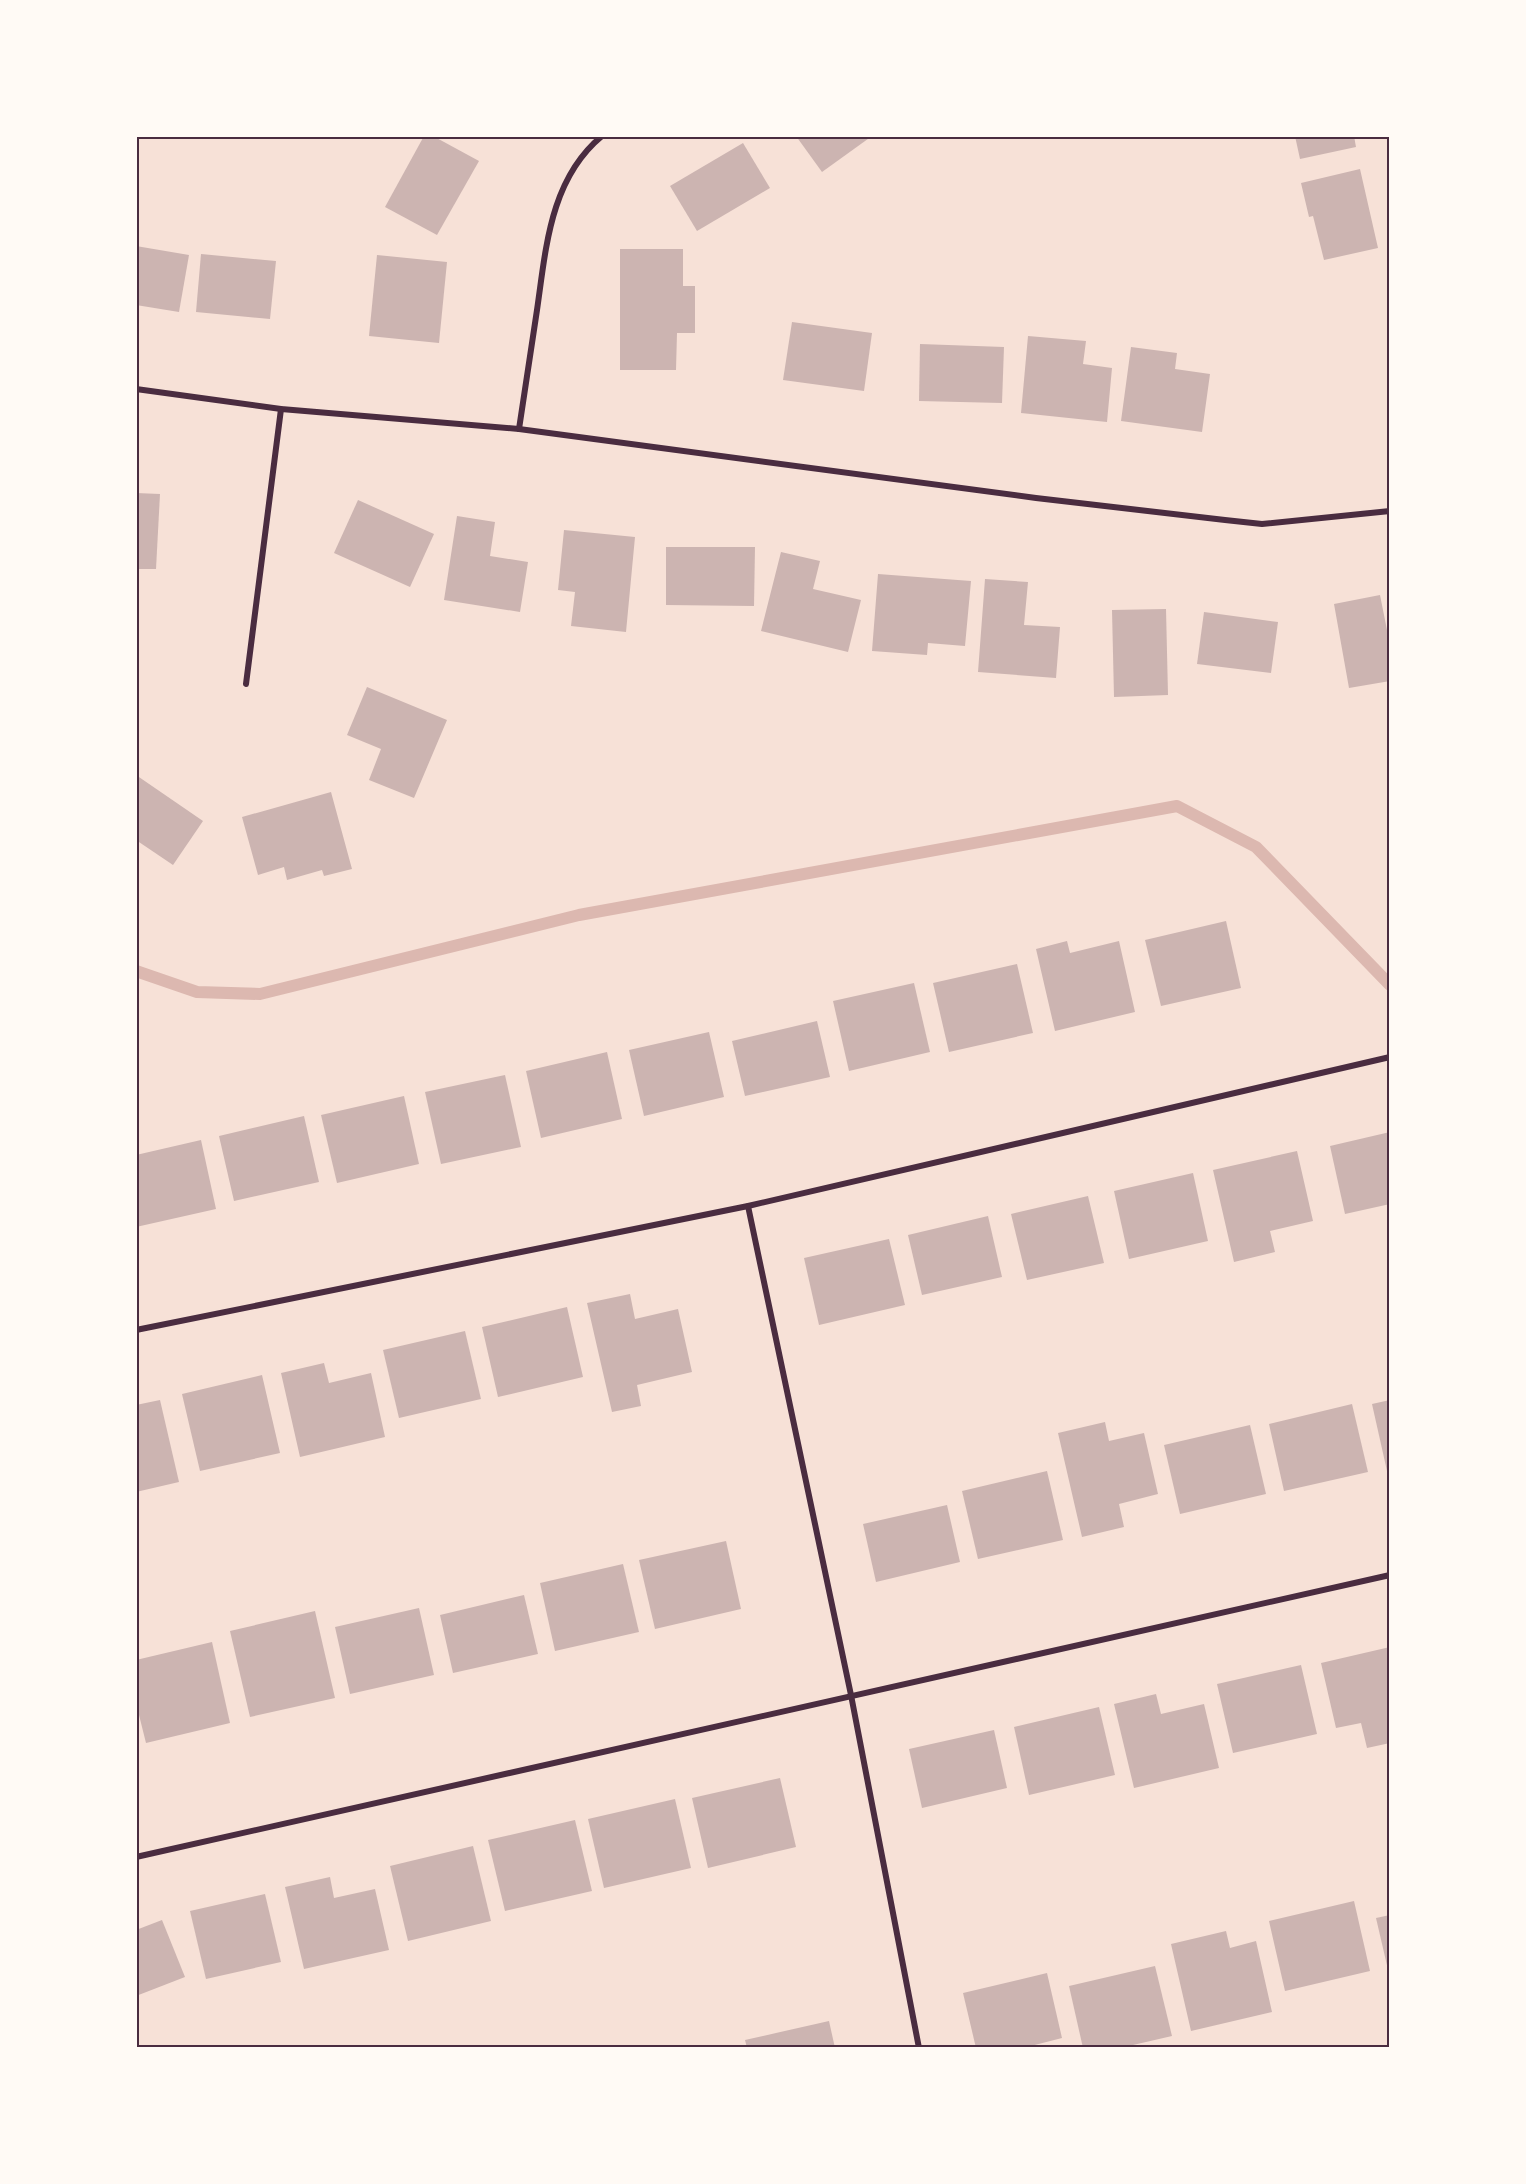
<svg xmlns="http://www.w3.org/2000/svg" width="1526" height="2184" font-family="'Source Sans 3',sans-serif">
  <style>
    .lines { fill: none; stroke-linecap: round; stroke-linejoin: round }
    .stream { stroke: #dcb8b0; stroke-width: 12 }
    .building { fill: #ccb4b1 }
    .minor { stroke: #4a2c40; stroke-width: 6 }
    .neatline { fill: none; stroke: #4a2c40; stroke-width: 2 }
  </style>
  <rect width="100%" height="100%" fill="#f7e1d7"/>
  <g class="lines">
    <polyline class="stream" points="136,971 197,992 260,994 579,915 1177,806 1256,847 1390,985"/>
  </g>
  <g class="building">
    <polygon points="424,136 433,136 479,161 437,235 385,207"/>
    <polygon points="796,136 872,136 822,172"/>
    <polygon points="1295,136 1354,136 1356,147 1300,159"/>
    <polygon points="743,143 770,188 697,231 670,186"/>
    <polygon points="1360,169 1378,248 1324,260 1313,216 1309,217 1301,183"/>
    <polygon points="136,246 189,255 179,312 136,305"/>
    <polygon points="620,249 683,249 683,286 695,286 695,333 677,333 676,370 620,370"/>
    <polygon points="201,254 276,261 270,319 196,312"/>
    <polygon points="377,255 447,262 439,343 369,336"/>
    <polygon points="792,322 872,333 864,391 783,380"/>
    <polygon points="1028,336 1086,341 1083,364 1112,368 1107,422 1021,413"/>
    <polygon points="920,344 1004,347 1002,403 919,401"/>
    <polygon points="1131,347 1177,353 1175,369 1210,374 1202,432 1121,421"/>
    <polygon points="136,493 160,494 156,569 136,569"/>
    <polygon points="358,500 434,534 410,587 334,553"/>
    <polygon points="457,516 495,522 490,556 528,562 520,612 444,600"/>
    <polygon points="564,530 635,537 626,632 571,626 575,592 558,590"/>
    <polygon points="666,547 755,547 754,606 666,605"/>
    <polygon points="781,552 820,561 813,589 861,600 848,652 761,631"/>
    <polygon points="878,574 971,581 965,646 928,643 927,655 872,651"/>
    <polygon points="985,579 1028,582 1024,625 1060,627 1056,678 978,672"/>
    <polygon points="1380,595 1387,630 1390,630 1390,681 1349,688 1334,604"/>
    <polygon points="1166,609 1168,695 1114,697 1112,610"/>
    <polygon points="1204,612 1278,622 1271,673 1197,664"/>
    <polygon points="367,687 447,720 414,798 369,780 381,749 347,735"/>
    <polygon points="136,775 203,821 173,865 136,840"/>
    <polygon points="331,792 352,869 324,876 322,870 287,880 284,867 258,875 242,817"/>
    <polygon points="1226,921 1241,988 1161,1006 1145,940"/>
    <polygon points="1067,941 1070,953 1119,941 1135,1012 1055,1031 1036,949"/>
    <polygon points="1017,964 1033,1033 949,1052 933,983"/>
    <polygon points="914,983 930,1052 849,1071 833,1001"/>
    <polygon points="817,1021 830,1077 745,1096 732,1041"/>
    <polygon points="709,1032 724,1097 644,1116 629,1050"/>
    <polygon points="607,1052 622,1119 541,1138 526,1071"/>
    <polygon points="505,1075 521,1147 441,1164 425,1092"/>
    <polygon points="404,1096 419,1164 337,1183 321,1115"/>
    <polygon points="304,1116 319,1182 234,1201 219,1136"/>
    <polygon points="1390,1132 1390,1204 1345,1214 1330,1146"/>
    <polygon points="201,1140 216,1209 136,1227 136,1155"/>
    <polygon points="1297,1151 1313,1221 1270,1231 1275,1252 1234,1262 1213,1170"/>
    <polygon points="1193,1173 1208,1241 1129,1259 1114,1191"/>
    <polygon points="1088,1196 1104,1263 1027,1280 1011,1214"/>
    <polygon points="988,1216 1002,1277 922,1295 908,1235"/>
    <polygon points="889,1239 905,1305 819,1325 804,1258"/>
    <polygon points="630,1294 635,1319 678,1309 692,1372 637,1385 641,1406 612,1412 587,1303"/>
    <polygon points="567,1307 583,1377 498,1397 482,1327"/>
    <polygon points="465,1331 481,1399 399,1418 383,1350"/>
    <polygon points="324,1363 329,1383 371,1373 385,1437 300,1457 281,1373"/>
    <polygon points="262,1375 280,1453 200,1471 182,1394"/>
    <polygon points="160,1400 179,1482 136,1492 136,1405"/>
    <polygon points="1390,1400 1390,1470 1387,1471 1372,1404"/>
    <polygon points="1352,1404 1368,1472 1284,1491 1269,1424"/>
    <polygon points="1105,1422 1109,1441 1144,1433 1158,1494 1119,1504 1124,1527 1082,1537 1058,1433"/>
    <polygon points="1250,1425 1266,1494 1180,1514 1164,1445"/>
    <polygon points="1047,1471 1063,1540 978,1559 962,1491"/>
    <polygon points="947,1505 960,1562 876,1582 863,1524"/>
    <polygon points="726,1541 741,1609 655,1629 639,1560"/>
    <polygon points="623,1564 639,1632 555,1651 540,1583"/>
    <polygon points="524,1595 538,1654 453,1673 440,1615"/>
    <polygon points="419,1608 434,1675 350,1694 335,1627"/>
    <polygon points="315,1611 335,1698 250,1717 230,1631"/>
    <polygon points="212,1642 230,1723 146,1743 136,1703 136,1660"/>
    <polygon points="1390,1647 1390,1717 1387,1718 1390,1743 1367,1748 1361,1723 1336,1728 1321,1663"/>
    <polygon points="1301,1665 1317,1734 1233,1753 1217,1684"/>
    <polygon points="1156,1694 1161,1714 1204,1704 1219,1768 1134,1788 1114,1704"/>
    <polygon points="1099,1707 1115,1775 1029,1795 1014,1727"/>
    <polygon points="994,1730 1007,1788 922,1808 909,1749"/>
    <polygon points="780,1778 796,1847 708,1868 692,1798"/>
    <polygon points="675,1799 691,1868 604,1888 588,1819"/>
    <polygon points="575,1820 592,1891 505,1911 488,1840"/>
    <polygon points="473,1846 491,1921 408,1941 390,1866"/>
    <polygon points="330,1877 334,1898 375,1889 389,1950 304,1969 285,1887"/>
    <polygon points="265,1894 281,1962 206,1979 190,1911"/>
    <polygon points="1354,1901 1370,1971 1285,1991 1269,1921"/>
    <polygon points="1390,1915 1390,1974 1389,1974 1376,1918"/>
    <polygon points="162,1920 185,1977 136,1996 136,1930"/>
    <polygon points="1226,1931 1230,1948 1256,1941 1272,2012 1191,2031 1171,1944"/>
    <polygon points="1155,1966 1172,2036 1120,2048 1083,2048 1069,1986"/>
    <polygon points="1047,1973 1062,2038 1023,2048 976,2048 963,1993"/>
    <polygon points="829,2021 835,2048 747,2048 745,2040"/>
  </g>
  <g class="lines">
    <g class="minor">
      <polyline points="136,389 281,409 519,429 1036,498 1225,520 1262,524 1390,511"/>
      <path d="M519 429C525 389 531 349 537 310 546 248 550 179 602 136"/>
      <polyline points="246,684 281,409"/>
      <polyline points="748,1206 851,1695 919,2048"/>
      <polyline points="136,1330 748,1206 1390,1057"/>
      <polyline points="136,1857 1390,1575"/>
    </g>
  </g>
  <rect width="1526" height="2184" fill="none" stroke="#fffaf5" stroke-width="276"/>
  <rect x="138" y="138" width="1250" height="1908" class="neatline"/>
</svg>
